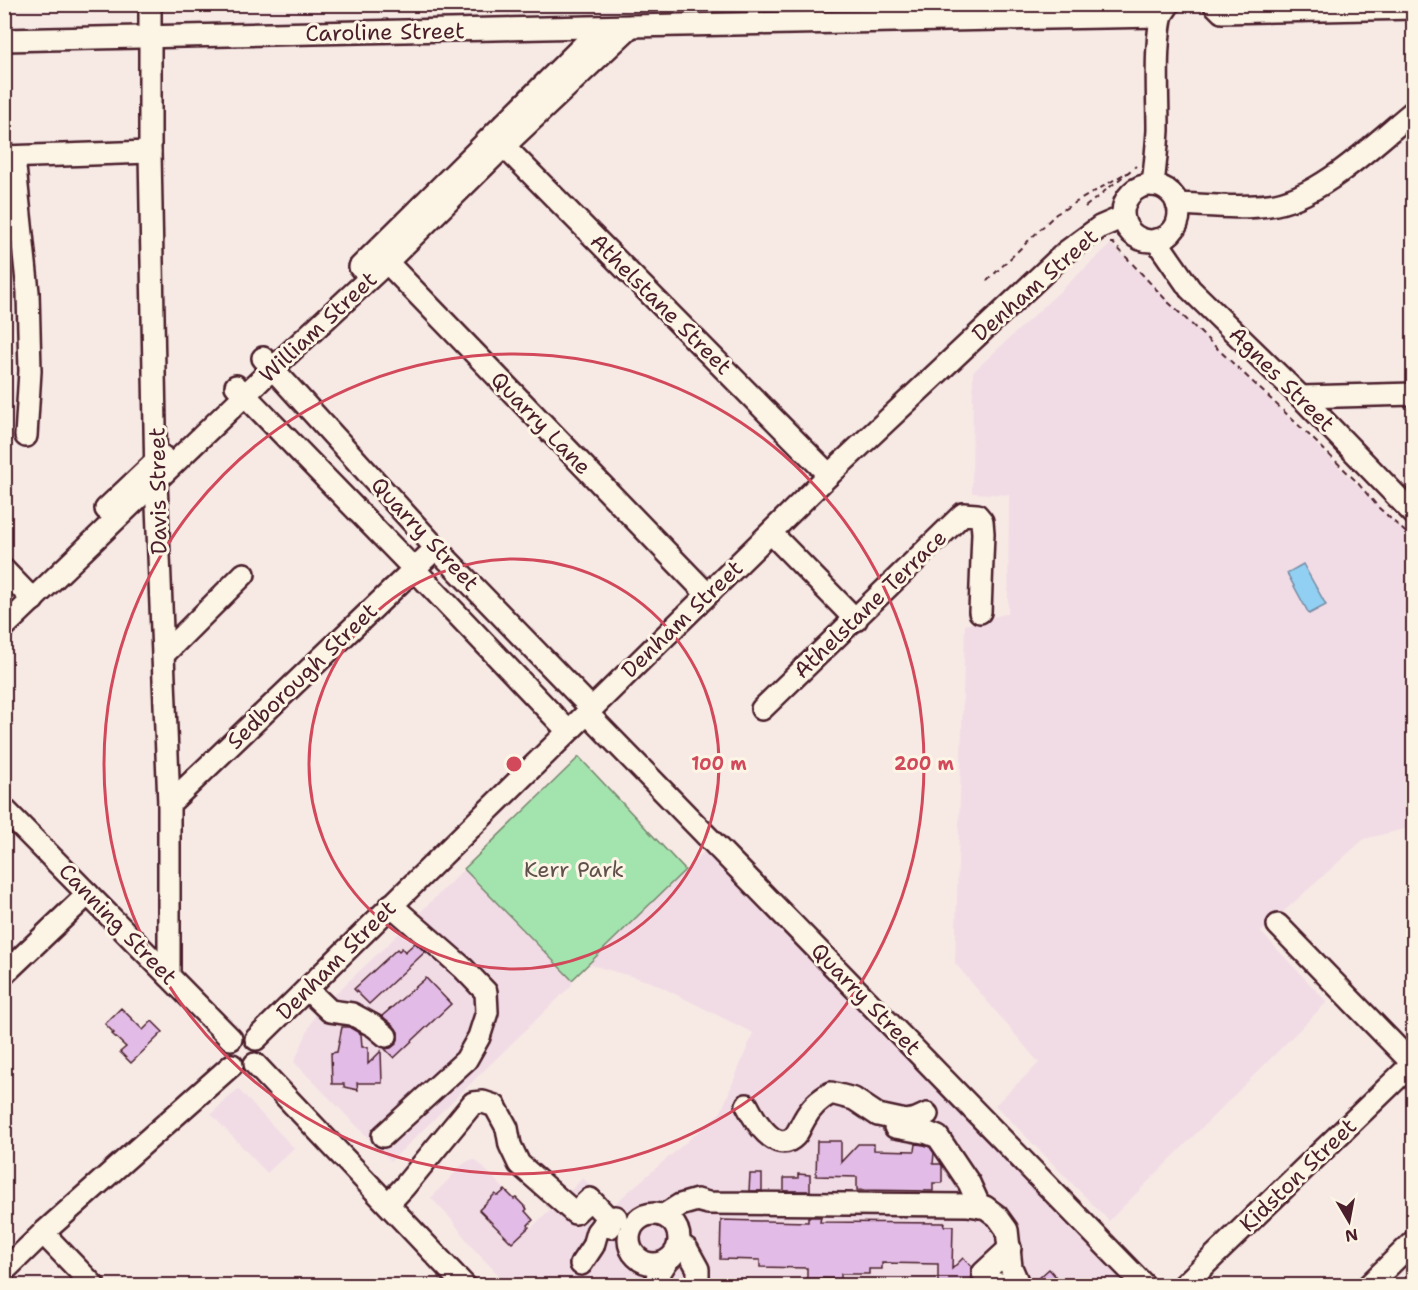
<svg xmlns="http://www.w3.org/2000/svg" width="1418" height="1290" font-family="'Shantell Sans',sans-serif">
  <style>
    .built { fill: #f1dce5 }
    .green { fill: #a3e4ae; stroke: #76826c; stroke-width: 1.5 }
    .water { fill: #91d0f2; stroke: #7589a2; stroke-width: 1.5 }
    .building { fill: #e2bce6; stroke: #4a1f2b; stroke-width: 1.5 }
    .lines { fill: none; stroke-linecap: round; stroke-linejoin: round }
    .minor-casing { stroke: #4a1f2b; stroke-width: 26 }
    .path { stroke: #4a1f2b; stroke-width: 2; stroke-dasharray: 6 4.5; stroke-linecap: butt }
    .minor { stroke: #fcf5e5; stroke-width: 21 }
    .ring { fill: none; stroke: #d1495b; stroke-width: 3 }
    .labels { text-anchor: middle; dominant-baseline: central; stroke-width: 6; stroke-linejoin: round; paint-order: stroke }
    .street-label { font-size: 22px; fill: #4a1f2b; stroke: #fcf5e5 }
    .park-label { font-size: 22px; fill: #60504c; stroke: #fcf5e5 }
    .centre { fill: #d1495b; stroke: #fcf5e5; stroke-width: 3 }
    .ring-label { font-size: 18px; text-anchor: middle; font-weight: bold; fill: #d1495b; stroke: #fcf5e5; stroke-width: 6; stroke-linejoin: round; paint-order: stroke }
  </style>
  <rect width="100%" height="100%" fill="#f7eae5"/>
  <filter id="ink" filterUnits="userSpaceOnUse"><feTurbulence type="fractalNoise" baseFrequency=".0167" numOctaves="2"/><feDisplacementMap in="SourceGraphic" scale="12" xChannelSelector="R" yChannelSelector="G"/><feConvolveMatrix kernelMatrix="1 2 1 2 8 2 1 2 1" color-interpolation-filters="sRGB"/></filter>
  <g filter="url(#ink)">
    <g class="built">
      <polygon points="1111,244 1413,539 1413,827 1364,839 1261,932 1327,1002 1109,1221 995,1105 1039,1063 955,963 965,625 1008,613 1009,495 972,493 973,372"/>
      <polygon points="705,851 859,1009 882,1027 1080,1237 1133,1285 508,1285 471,1246 452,1220 431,1198 463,1164 470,1160 476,1160 514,1199 516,1198 527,1209 525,1211 533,1220 528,1225 531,1228 583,1178 604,1200 609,1204 613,1205 721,1112 753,1033 651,982 588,964"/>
      <polygon points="464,869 572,980 572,985 391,1161 294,1062 316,1012 386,946"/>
      <polygon points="238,1089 294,1148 267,1173 211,1114"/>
    </g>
    <polygon class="green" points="579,757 685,870 572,980 464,869"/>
    <polygon class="water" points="1303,564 1326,605 1309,614 1287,573"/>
    <g class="building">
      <polygon points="415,943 425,952 369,1004 354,989 397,949 399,951 402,948 405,952"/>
      <polygon points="426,978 451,1004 394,1058 385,1049 391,1048 396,1044 398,1039 398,1032 394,1026 382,1016"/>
      <polygon points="121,1008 143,1030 152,1021 163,1032 131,1063 120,1052 126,1047 112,1034 114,1033 105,1024"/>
      <polygon points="342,1027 349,1027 361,1034 362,1047 368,1047 368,1064 381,1051 382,1083 357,1083 358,1090 344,1087 344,1084 332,1084 331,1053 337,1052"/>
      <polygon points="817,1141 841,1141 841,1162 858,1144 874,1144 874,1150 915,1151 916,1144 924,1145 930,1147 934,1153 933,1164 941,1164 942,1166 942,1183 933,1183 933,1191 857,1190 857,1177 816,1176"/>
      <polygon points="750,1174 762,1174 762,1191 749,1191"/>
      <polygon points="798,1174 810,1175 810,1191 784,1191 784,1178 798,1178"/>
      <polygon points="505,1190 514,1199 516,1198 527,1209 525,1211 533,1220 528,1225 529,1227 512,1243 479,1210 495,1194 498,1196"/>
      <polygon points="808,1217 821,1217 820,1222 945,1223 944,1226 953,1226 952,1269 963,1258 972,1267 971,1270 971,1277 978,1286 934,1286 938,1282 938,1264 882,1263 882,1269 869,1269 869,1274 841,1274 841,1279 807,1278 807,1268 760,1267 760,1260 720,1259 721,1220 808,1222"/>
      <polygon points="1049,1269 1064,1286 1046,1286 1039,1278"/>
    </g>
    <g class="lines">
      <g class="minor-casing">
        <g id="minor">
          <polyline points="150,4 150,152 156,481 169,804 169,976"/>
          <polyline points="1214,4 1222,12 1414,8"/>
          <polyline points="4,40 631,26 1161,16 1169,4"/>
          <polyline points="494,136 829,475"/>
          <polyline points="4,157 150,152"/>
          <polyline points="14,157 28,292 30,371 26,436"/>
          <path d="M1153 185C1155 167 1157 148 1158 130 1158 91 1154 42 1164 4"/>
          <circle cx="1151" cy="213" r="28"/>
          <path d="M1177 204C1207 205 1239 209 1269 205 1318 200 1376 142 1414 111"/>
          <polyline points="1156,240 1190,289 1301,397 1414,514"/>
          <polyline points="377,252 707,594"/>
          <polyline points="360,267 601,28"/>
          <polyline points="263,358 436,548 591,708"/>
          <polyline points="236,386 414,569 568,731"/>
          <polyline points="1301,397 1414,394"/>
          <polyline points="106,509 162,456"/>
          <polyline points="771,533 856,620"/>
          <polyline points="4,570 33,600"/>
          <polyline points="4,627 272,369 386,263 504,146 631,26"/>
          <polyline points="163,655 244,574"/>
          <polyline points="762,709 963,514 977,515 982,521 983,533 980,612"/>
          <polyline points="587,713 1145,1286"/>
          <polyline points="169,804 436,548"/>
          <polyline points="4,809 231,1039"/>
          <polyline points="1278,925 1414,1065"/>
          <polyline points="4,974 88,894"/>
          <polyline points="307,989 330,1011 352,1014 374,1026 386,1036"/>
          <polyline points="256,1039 829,475 1066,252 1100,227 1123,217"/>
          <polyline points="255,1064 465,1286"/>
          <path d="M747 1105C754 1119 776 1156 795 1136 799 1131 801 1125 804 1120 811 1107 819 1100 831 1093L854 1099 878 1115 906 1121 916 1119 927 1114"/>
          <polyline points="895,1127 928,1133 938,1137 969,1183 980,1207"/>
          <polyline points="383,1136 466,1060 479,1037 487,1012 486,992 463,968 391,905"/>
          <polyline points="388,1204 404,1187 473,1103 483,1102 495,1106 507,1128 510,1145 519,1164 575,1213 590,1199 608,1218 610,1227"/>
          <circle cx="654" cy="1239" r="25"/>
          <polyline points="664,1215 680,1205 697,1200 708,1203 968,1205 985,1207 997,1216 1007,1230 1011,1267 1019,1286"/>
          <polyline points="43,1233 94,1286"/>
          <polyline points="679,1244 687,1249 698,1269 698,1286"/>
          <polyline points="1010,1248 983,1273 995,1284 1005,1284 1016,1279"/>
          <polyline points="581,1264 593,1246 597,1232 608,1218 616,1217"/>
          <polyline points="4,1271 43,1233 232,1065"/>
          <polyline points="655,1286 658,1275 667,1261"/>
          <polyline points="1183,1286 1412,1064"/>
          <polyline points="1368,1286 1414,1241"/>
        </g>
      </g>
      <g class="path">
        <polyline points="1085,207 1136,166"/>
        <polyline points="1110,243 1113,243 1168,302 1310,436 1356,481 1379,508 1414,540"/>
        <polyline points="987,281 1056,214 1126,173"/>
      </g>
      <use href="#minor" class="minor"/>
    </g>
  </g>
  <g class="ring">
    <circle cx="514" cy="764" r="205"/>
    <circle cx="514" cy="764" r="410"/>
  </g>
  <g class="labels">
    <g class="street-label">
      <text transform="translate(385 32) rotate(-1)">Caroline Street</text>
      <text transform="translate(1035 285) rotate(-41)">Denham Street</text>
      <text transform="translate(661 304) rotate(45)">Athelstane Street</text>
      <text transform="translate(318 327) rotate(-43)">William Street</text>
      <text transform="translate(1282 379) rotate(45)">Agnes Street</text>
      <text transform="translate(541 423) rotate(46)">Quarry Lane</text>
      <text transform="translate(158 491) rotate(-91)">Davis Street</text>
      <text transform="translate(425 534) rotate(47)">Quarry Street</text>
      <text transform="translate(870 604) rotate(-44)">Athelstane Terrace</text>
      <text transform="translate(682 619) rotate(-44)">Denham Street</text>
      <text transform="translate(302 676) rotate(-44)">Sedborough Street</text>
      <text transform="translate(118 924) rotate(46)">Canning Street</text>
      <text transform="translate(336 960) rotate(-45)">Denham Street</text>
      <text transform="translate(866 999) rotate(46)">Quarry Street</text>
      <text transform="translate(1298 1175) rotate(-44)">Kidston Street</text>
    </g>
    <g class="park-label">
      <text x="574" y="869">Kerr Park</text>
    </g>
  </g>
  <circle cx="514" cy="764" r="9" class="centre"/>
  <g class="ring-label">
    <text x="719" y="770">100 m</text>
    <text x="924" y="770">200 m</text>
  </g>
  <rect width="1418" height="1290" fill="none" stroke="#fcf5e5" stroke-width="24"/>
  <rect x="12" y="12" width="1394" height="1266" fill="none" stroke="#4a1f2b" stroke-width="2" filter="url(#ink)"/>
  <g transform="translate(1349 1221) rotate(170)" stroke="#fcf5e5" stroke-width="4.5" paint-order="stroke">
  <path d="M0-4.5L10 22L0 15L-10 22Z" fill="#4a1f2b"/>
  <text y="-9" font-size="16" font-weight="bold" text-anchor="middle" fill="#4a1f2b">N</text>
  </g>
</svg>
